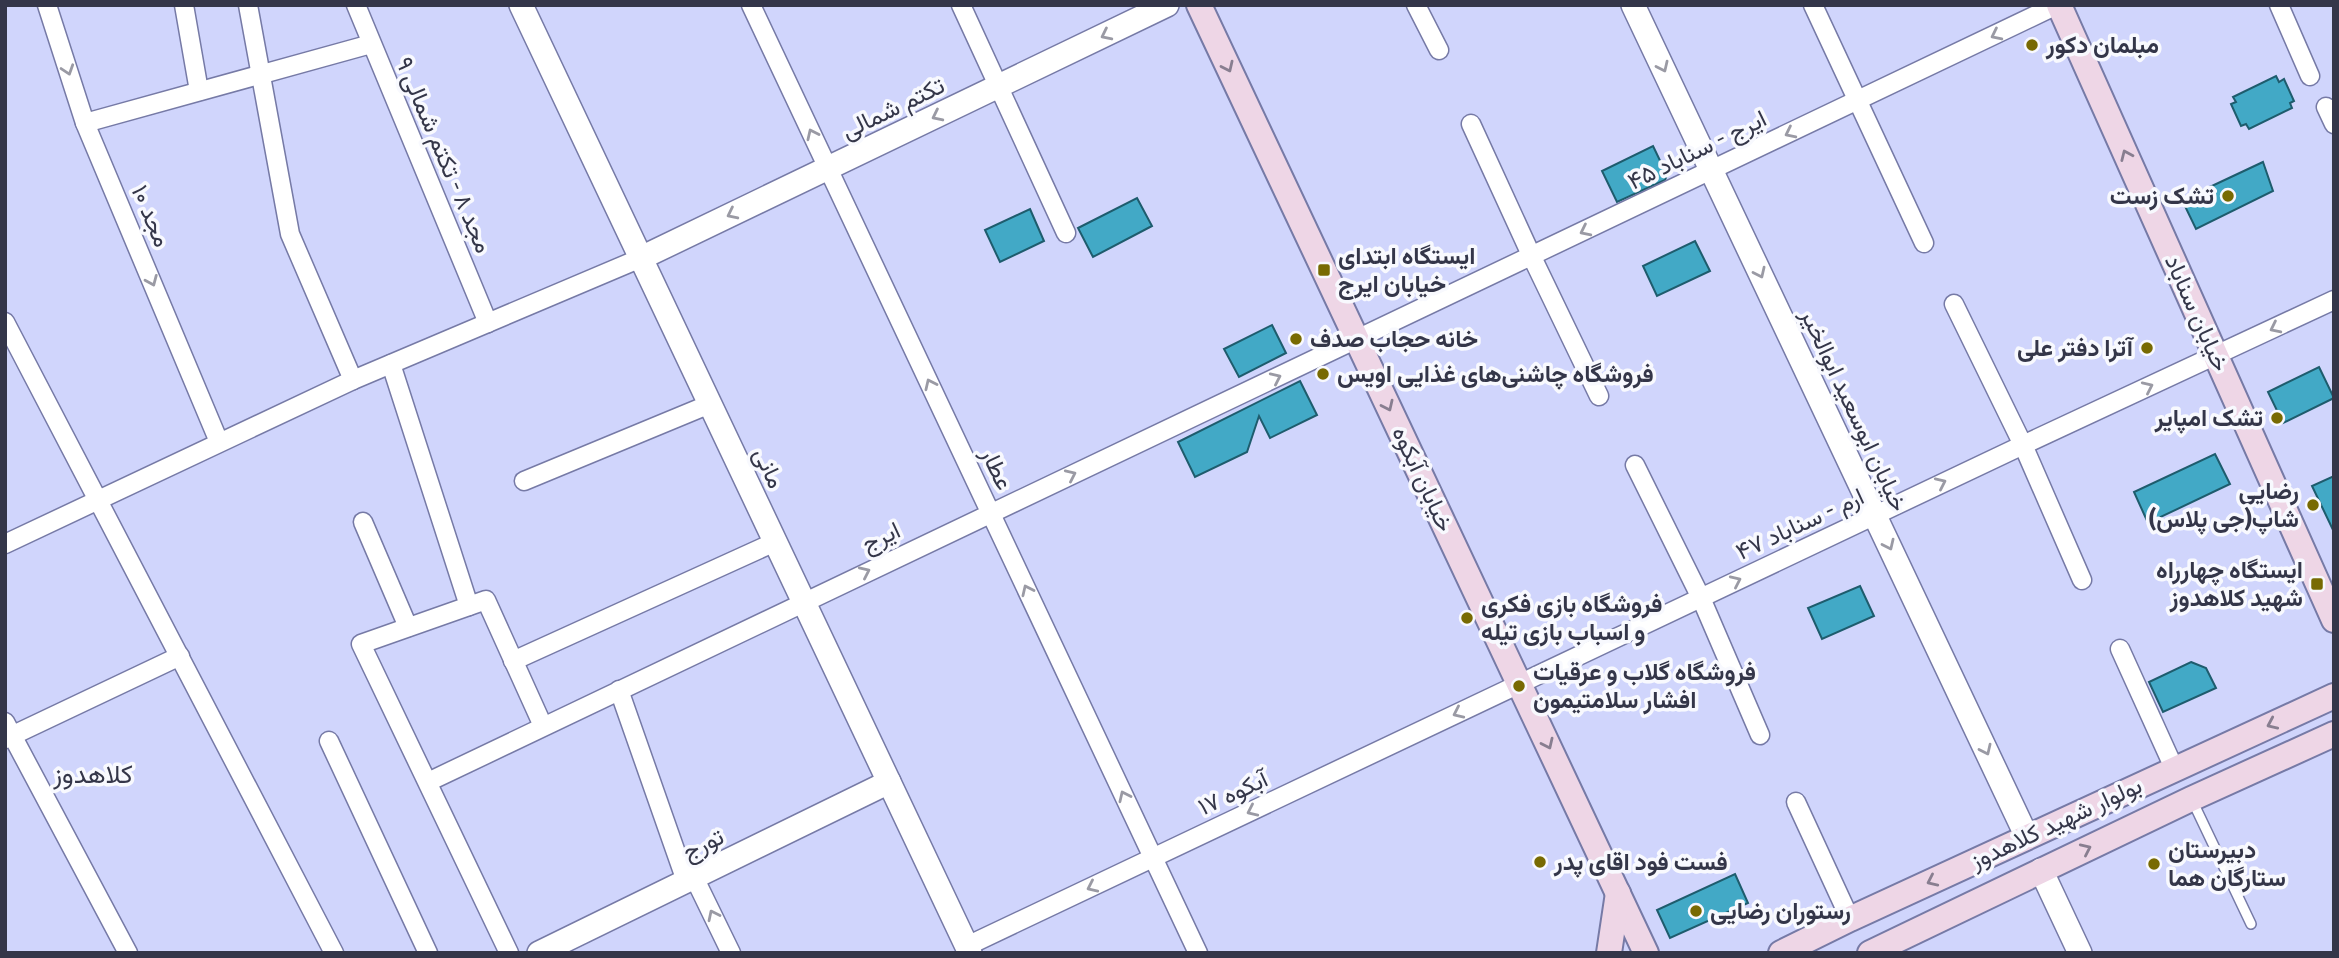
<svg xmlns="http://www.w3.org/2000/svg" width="2339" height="958" font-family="'Fira Sans Condensed',Vazirmatn,sans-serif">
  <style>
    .building { fill: #42a9c6; stroke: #1e5c6d; stroke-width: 2 }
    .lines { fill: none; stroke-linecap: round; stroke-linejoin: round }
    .service-casing { stroke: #767aa6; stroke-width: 12 }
    .minor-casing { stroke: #767aa6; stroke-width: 21 }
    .tertiary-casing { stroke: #767aa6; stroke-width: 26 }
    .secondary-casing { stroke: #767aa6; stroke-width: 28 }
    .service { stroke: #fff; stroke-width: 9 }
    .minor { stroke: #fff; stroke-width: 18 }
    .tertiary { stroke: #fff; stroke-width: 23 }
    .secondary { stroke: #eed6e6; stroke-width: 24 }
    .oneway { stroke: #9a9aa4 }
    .oneway2 { stroke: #887e90 }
    .poi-dot { fill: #786a02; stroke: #f8f9fe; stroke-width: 2.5 }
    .labels { text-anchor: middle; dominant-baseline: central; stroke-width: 7; stroke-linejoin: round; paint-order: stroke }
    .poi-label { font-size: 24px; font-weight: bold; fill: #343649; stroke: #f8f9fe; text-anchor: start }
    .street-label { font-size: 24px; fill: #343649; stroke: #f8f9fe }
    .neighbourhood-label { font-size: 26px; fill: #343649; stroke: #f8f9fe }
  </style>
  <rect width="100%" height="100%" fill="#d0d5fc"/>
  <g class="building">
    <polygon points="2276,76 2279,82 2284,79 2294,101 2290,103 2292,108 2249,129 2246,124 2241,126 2231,104 2236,102 2233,97"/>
    <polygon points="1653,146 1667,175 1665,180 1617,202 1602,171"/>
    <polygon points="2263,162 2273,191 2196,229 2182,200"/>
    <polygon points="1137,198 1152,226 1093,257 1078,228"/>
    <polygon points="1030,209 1044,241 1000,262 985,230"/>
    <polygon points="1695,241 1710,271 1657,296 1643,266"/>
    <polygon points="1272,325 1286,353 1239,377 1224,349"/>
    <polygon points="2319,367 2334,398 2283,423 2268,392"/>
    <polygon points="1300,381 1317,415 1270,438 1259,416 1247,452 1195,477 1178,442"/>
    <polygon points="2215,454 2230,484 2148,523 2134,492"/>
    <polygon points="2334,476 2334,532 2312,486"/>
    <polygon points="1860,586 1874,616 1822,639 1808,608"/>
    <polygon points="2191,662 2206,668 2216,688 2163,712 2149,682"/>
    <polygon points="1735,874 1748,903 1670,938 1657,910"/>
  </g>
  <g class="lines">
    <g class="service-casing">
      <polyline id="service" points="2192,800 2251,924"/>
    </g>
    <g class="minor-casing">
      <g id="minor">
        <polyline points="47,5 85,123 219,442"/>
        <polyline points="184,5 199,91"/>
        <polyline points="248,5 290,234 353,380"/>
        <polyline points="356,5 488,323"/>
        <polyline points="751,5 1198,953"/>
        <polyline points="961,5 1066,233"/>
        <polyline points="1416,5 1439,50"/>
        <polyline points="1813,5 1924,243"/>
        <polyline points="2279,5 2310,76"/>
        <polyline points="2326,107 2334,124"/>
        <polyline points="85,123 371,44"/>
        <polyline points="1471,124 1532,257 1599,396"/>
        <polyline points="1954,304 2023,445 2082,580"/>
        <polyline points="5,322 334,953"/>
        <polyline points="391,364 469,606"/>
        <polyline points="1635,465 1701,598 1760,735"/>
        <polyline points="524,481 710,404"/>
        <polyline points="363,522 408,627"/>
        <polyline points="5,544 353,380 641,258"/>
        <polyline points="2120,649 2174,768"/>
        <polyline points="513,661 775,542"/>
        <polyline points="619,690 686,881"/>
        <polyline points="5,722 128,953"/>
        <polyline points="5,739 180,656"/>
        <polyline points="329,741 428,953"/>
        <polyline points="428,782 2057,5"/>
        <polyline points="1796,802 1850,919"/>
        <polyline points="694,877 731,953"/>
        <polyline points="967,946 2023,445 2334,300"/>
        <polyline points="509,953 361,644 486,600 543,726"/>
      </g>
    </g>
    <g class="tertiary-casing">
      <g id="tertiary">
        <polyline points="521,5 970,953"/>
        <polyline points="1633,5 2027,837"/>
        <polyline points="641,258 1167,5"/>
        <polyline points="2041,870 2080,953"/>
        <polyline points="539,953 889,782"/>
      </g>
    </g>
    <g class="secondary-casing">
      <g id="secondary">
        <polyline points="1199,5 1646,953"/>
        <polyline points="2059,5 2334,620"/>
        <polyline points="1609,953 1618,893"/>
        <polyline points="1781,953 1850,919 2334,696"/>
        <polyline points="1870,953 2191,799 2334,734"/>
      </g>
    </g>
    <use href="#service" class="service"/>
    <use href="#minor" class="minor"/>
    <use href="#tertiary" class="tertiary"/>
    <use href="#secondary" class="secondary"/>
  </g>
  <defs><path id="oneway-chevron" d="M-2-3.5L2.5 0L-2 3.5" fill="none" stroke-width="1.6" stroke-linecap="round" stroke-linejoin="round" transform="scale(1.75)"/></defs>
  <g class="oneway">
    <use href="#oneway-chevron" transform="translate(1106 35) rotate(154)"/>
    <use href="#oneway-chevron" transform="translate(1996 35) rotate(154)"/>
    <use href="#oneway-chevron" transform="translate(1663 67) rotate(65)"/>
    <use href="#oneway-chevron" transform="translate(68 70) rotate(72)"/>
    <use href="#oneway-chevron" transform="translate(937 116) rotate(154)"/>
    <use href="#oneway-chevron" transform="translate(1790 133) rotate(154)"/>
    <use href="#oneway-chevron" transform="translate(812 134) rotate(-115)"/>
    <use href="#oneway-chevron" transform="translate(732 214) rotate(154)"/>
    <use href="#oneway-chevron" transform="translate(1585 231) rotate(154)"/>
    <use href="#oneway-chevron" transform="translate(1760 273) rotate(65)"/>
    <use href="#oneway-chevron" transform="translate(152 281) rotate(67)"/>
    <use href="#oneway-chevron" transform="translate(2275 328) rotate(154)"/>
    <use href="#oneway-chevron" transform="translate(1276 378) rotate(-25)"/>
    <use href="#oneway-chevron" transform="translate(930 384) rotate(-115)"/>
    <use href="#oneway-chevron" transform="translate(2148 387) rotate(-25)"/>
    <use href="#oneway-chevron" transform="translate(1071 475) rotate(-25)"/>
    <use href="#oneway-chevron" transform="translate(1941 483) rotate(-25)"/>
    <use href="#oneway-chevron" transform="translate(1889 545) rotate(65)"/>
    <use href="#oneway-chevron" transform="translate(865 572) rotate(-25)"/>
    <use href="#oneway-chevron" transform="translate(1736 581) rotate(-25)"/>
    <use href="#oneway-chevron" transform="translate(1027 590) rotate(-115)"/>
    <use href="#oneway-chevron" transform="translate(1458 713) rotate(155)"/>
    <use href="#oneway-chevron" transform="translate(1986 750) rotate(65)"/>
    <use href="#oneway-chevron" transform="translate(1124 796) rotate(-115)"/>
    <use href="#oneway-chevron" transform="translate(1252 811) rotate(155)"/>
    <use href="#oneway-chevron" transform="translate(1092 887) rotate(155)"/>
    <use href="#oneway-chevron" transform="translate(713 915) rotate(-116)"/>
  </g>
  <g class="oneway2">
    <use href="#oneway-chevron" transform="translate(1228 67) rotate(65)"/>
    <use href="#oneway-chevron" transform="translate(2126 155) rotate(-114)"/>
    <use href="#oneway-chevron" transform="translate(1388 406) rotate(65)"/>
    <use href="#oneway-chevron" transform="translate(2272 724) rotate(156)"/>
    <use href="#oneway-chevron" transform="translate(1548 744) rotate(65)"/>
    <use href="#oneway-chevron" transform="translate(2086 849) rotate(-25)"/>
    <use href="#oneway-chevron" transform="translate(1932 881) rotate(155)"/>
  </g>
  <g class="poi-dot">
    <circle cx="2032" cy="45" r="7"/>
    <circle cx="2228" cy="196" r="7"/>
    <rect x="1317" y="263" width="14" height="14" rx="3.5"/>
    <circle cx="1296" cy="339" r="7"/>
    <circle cx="2147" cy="348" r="7"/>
    <circle cx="1323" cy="374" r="7"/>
    <circle cx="2277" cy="418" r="7"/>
    <circle cx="2313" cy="505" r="7"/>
    <rect x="2310" y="577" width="14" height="14" rx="3.5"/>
    <circle cx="1467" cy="618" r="7"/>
    <circle cx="1519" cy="686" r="7"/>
    <circle cx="1540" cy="862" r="7"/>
    <circle cx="2154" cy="864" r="7"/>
    <circle cx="1696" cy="911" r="7"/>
  </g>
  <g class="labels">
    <g class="poi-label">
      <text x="2046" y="45">مبلمان دكور</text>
      <text x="2214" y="196" text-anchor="end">تشک زست</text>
      <text x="1338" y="256">ایستگاه ابتدای<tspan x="1338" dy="28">خیابان ایرج</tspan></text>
      <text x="1310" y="339">خانه حجاب صدف</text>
      <text x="2133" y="348" text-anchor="end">آترا دفتر علی</text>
      <text x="1337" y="374">فروشگاه چاشنی‌های غذایی اویس</text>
      <text x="2263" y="418" text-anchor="end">تشک امپایر</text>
      <text x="2299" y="491" text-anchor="end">رضایی<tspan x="2299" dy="28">شاپ(جی پلاس)</tspan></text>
      <text x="2303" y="570" text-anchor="end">ایستگاه چهارراه<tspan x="2303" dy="28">شهید کلاهدوز</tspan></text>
      <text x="1481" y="604">فروشگاه بازی فکری<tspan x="1481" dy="28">و اسباب بازی تیله</tspan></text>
      <text x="1533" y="672">فروشگاه گلاب و عرقیات<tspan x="1533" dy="28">افشار سلامتیمون</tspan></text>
      <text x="2168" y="850">دبیرستان<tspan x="2168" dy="28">ستارگان هما</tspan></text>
      <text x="1554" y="862">فست فود اقای پدر</text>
      <text x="1710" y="911">رستوران رضایی</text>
    </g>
    <g class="street-label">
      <text transform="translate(893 108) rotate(-26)">تکتم شمالی</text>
      <text transform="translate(1697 150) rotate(-26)">ایرج - سناباد ۴۵</text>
      <text transform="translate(444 155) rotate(67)">مجد ۸ - تکتم شمالی ۹</text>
      <text transform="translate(151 216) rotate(67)">مجد ۱۰</text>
      <text transform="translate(2197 313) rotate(66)">خیابان سناباد</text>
      <text transform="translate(1854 410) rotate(65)">خیابان ابوسعید ابوالخیر</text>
      <text transform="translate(769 468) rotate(65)">مانی</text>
      <text transform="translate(997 469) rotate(65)">عطار</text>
      <text transform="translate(1423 479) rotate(65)">خیابان آبکوه</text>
      <text transform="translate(1800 524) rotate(-25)">ارم - سناباد ۴۷</text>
      <text transform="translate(881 537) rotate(-25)">ایرج</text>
      <text transform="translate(1233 793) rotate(-25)">آبکوه ۱۷</text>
      <text transform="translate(2056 823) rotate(-25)">بولوار شهید کلاهدوز</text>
      <text transform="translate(703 844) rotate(-26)">تورج</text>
    </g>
    <g class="neighbourhood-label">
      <text x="93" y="774">کلاهدوز</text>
    </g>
  </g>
  <rect width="2339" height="958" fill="none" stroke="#343649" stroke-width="14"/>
</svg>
